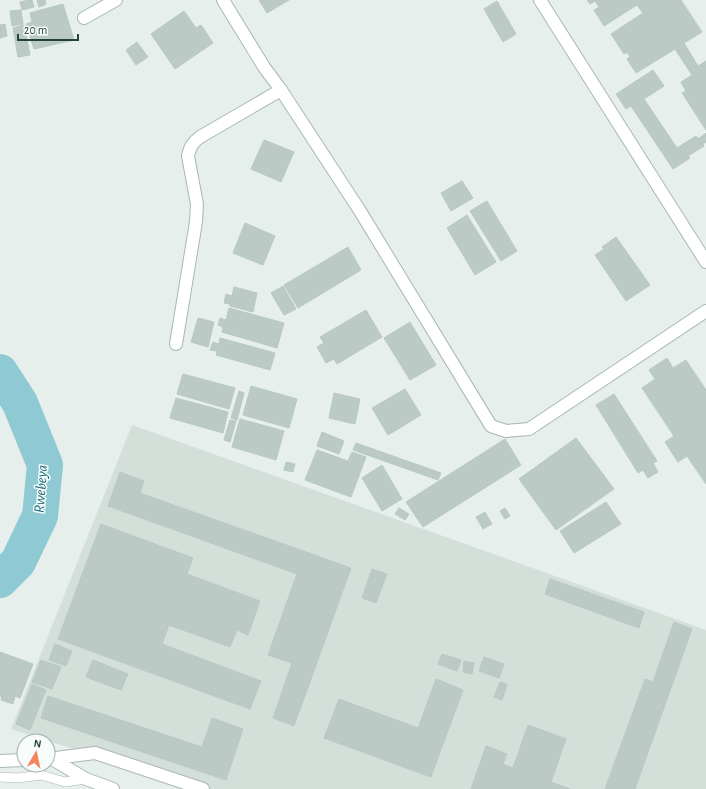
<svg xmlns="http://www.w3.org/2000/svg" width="706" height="789" font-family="'Alegreya Sans',sans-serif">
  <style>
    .built { fill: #d4dfda }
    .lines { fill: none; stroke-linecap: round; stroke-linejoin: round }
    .river { stroke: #8ec9d4; stroke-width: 36 }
    .building { fill: #bbcac4; stroke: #b8c9c2 }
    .lane-casing { stroke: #a8b8b2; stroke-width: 10 }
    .street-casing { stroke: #a8b8b2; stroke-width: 14 }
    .lane { stroke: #fff; stroke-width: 9 }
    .street { stroke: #fff; stroke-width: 12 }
    .labels { text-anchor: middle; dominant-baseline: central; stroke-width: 3; stroke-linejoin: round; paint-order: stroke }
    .water-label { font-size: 15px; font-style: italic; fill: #1c6f80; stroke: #f7fbf9 }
  </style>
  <rect width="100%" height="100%" fill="#e6efeb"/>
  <polygon class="built" points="132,425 706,630 706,789 199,789 11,729"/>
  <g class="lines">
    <polyline class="river" points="0,372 20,403 45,465 40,516 18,562 0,580"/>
  </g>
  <g class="building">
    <polygon points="29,0 32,0 34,7 22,10 20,2"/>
    <polygon points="37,0 45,0 46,4 39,7"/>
    <polygon points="259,0 289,0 267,13"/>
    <polygon points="587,0 681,0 702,32 684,43 698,66 706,61 706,130 682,93 686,91 681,82 692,75 675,49 636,73 627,59 630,57 627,52 624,54 611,34 643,13 637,5 604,26 594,10 599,7 595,1 590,4"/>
    <polygon points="497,1 516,34 503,42 484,9"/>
    <polygon points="63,4 74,40 34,49 26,24 32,22 30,13"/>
    <polygon points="21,10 23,24 12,26 10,11"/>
    <polygon points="184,11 196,28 201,25 213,43 175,69 151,34"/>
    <polygon points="5,24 7,36 0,38 0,25"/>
    <polygon points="24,25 30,55 18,57 13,28"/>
    <polygon points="137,42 148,57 136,65 126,50"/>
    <polygon points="653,70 664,86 644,99 677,148 696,136 698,139 706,133 706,142 703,144 704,146 688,156 690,158 673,169 631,106 626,109 616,94"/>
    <polygon points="264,140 294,152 281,182 251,169"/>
    <polygon points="462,181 473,198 451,211 441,193"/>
    <polygon points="487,201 517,251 501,261 470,211"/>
    <polygon points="467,215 496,262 475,275 447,228"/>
    <polygon points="245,223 275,236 263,265 233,253"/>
    <polygon points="616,237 650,285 626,301 595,255 604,249 602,247"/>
    <polygon points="348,247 361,270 298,308 284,285"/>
    <polygon points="283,286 296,309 284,315 271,293"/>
    <polygon points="234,287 257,293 253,312 230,306 230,304 224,303 226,294 232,296"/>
    <polygon points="229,308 284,323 277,348 222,332 223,327 218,325 220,318 226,320"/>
    <polygon points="366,310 382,337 337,364 334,359 326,363 317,347 324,343 320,337"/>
    <polygon points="198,318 214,322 208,347 191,342"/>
    <polygon points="410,322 436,365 410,380 384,338"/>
    <polygon points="220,338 275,353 270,370 216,355 217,351 210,350 213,342 219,344"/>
    <polygon points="667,358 673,368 686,360 706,390 706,484 687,456 678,462 665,442 674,436 642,388 655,379 649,370"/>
    <polygon points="183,374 235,388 229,409 177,394"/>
    <polygon points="251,386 297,399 289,428 243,415"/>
    <polygon points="405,389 421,415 388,435 372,408"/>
    <polygon points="239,391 244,393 237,420 231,418"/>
    <polygon points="334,393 360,399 355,424 329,418"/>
    <polygon points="614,394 657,461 653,463 658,472 648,478 643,470 638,473 596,405"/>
    <polygon points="176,398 228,412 223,433 170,418"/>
    <polygon points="240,419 284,431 276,460 232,447"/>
    <polygon points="230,420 236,421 230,442 224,440"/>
    <polygon points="322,432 344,441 339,454 317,446"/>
    <polygon points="576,438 614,489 556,530 519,479"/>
    <polygon points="505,439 521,465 423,527 406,502"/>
    <polygon points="356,443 441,473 438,480 353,450"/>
    <polygon points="317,450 348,461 352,452 366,457 351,497 305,480"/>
    <polygon points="286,462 295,464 293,472 284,470"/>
    <polygon points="382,465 402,499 382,511 362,478"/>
    <polygon points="120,472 144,481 140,493 351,568 294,726 273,718 292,663 268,655 297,574 108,506"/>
    <polygon points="606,502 621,524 574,553 560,531"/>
    <polygon points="399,508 409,514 405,520 395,514"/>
    <polygon points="505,508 510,516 505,519 500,511"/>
    <polygon points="485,512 492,524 483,529 476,517"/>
    <polygon points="101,524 193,558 187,574 260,601 248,635 237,630 230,647 169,625 162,644 261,681 250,709 58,639"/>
    <polygon points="372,569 387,574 376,603 362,598"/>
    <polygon points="550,579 644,612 639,628 545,594"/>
    <polygon points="674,622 692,629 635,789 605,789 645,679 653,682"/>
    <polygon points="55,644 72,651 66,666 49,660"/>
    <polygon points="0,652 33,664 20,698 15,696 13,704 1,700 2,697 0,696"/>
    <polygon points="442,654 461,660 457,671 438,664"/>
    <polygon points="484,657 504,664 499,678 479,671"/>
    <polygon points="41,660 61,667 52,689 32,682"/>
    <polygon points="93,660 128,674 121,690 86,677"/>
    <polygon points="464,661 474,663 472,674 463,672"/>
    <polygon points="436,679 463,690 431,777 324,738 339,699 418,728"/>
    <polygon points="500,682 507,684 502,700 494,697"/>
    <polygon points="32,684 46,690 30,730 16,724"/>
    <polygon points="48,696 202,747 212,718 243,729 226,780 41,718"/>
    <polygon points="528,725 566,739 551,782 570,789 471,789 486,746 507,754 503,764 513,768"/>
  </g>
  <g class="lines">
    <g class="lane-casing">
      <polyline id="lane" points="0,777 18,778 41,775 65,782 86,779"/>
    </g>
    <g class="street-casing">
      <g id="street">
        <polyline points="223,0 264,67 281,90 360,211 491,426 506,431 529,429 706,311"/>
        <polyline points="540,0 706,262"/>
        <polyline points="84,18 116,0"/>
        <path d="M176 344 196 222 197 204 188 156C190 147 192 143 200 137L281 90"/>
        <polyline points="48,759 95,753 203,789"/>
        <polyline points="52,759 86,779 113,789"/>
        <polyline points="0,761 24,760"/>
      </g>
    </g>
    <use href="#lane" class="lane"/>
    <use href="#street" class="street"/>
  </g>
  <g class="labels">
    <g class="water-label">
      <text transform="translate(41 489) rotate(-86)">Rwebeya</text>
    </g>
  </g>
  <g transform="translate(36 753) rotate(9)"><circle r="19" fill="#f7fbf9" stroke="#a3b1ad"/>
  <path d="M0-3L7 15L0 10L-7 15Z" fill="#f4845f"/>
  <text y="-6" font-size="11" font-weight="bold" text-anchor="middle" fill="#24423a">N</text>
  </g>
  <path d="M18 34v6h60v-6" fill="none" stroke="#24423a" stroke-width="2"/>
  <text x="24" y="34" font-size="12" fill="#24423a" stroke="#f7fbf9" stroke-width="3" paint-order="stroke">20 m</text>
</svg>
